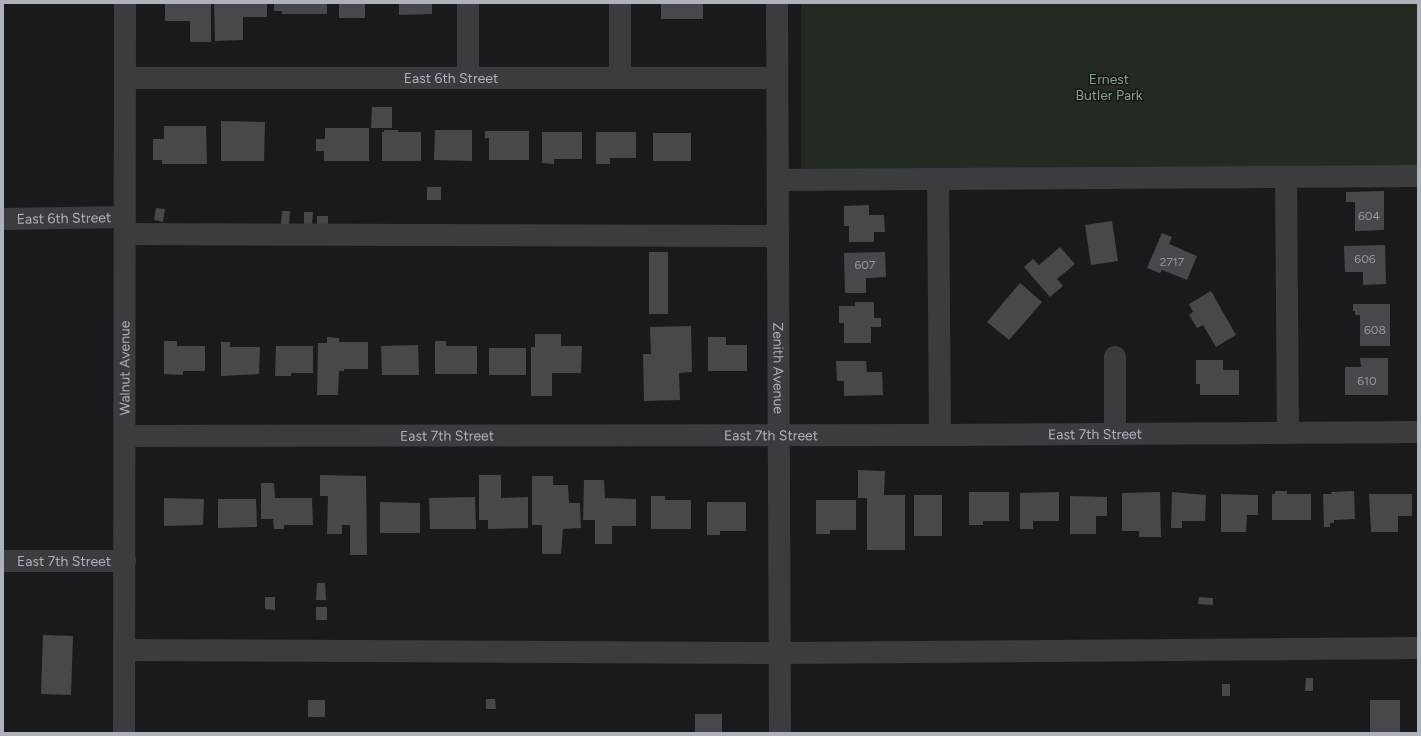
<svg xmlns="http://www.w3.org/2000/svg" width="1421" height="736" font-family="Figtree,sans-serif">
  <style>
    .green { fill: #222a22 }
    .building { fill: #47484c }
    .lines { fill: none; stroke-linecap: round; stroke-linejoin: round }
    .minor { stroke: #3b3c40; stroke-width: 22 }
    .labels { text-anchor: middle; dominant-baseline: central; stroke-width: 3; stroke-linejoin: round; paint-order: stroke }
    .number-label { font-size: 12px; fill: #94989e }
    .street-label { font-size: 14px; fill: #adb2ba; stroke: #151517 }
    .park-label { font-size: 14px; fill: #85a486; stroke: #151517 }
  </style>
  <rect width="100%" height="100%" fill="#1a1a1c"/>
  <rect class="green" x="801" y="3" width="617" height="167"/>
  <g class="building">
    <polygon points="165,3 211,3 211,42 190,42 190,21 165,21"/>
    <polygon points="214,3 267,3 267,17 243,17 243,40 215,41"/>
    <polygon points="274,3 327,3 327,14 282,14 282,11 274,11"/>
    <rect x="339" y="3" width="26" height="15"/>
    <polygon points="399,3 432,3 432,14 399,15"/>
    <rect x="661" y="3" width="42" height="16"/>
    <polygon points="372,107 392,107 392,128 371,128"/>
    <polygon points="221,121 265,122 264,161 221,161"/>
    <polygon points="164,126 206,126 207,164 162,164 162,160 153,160 153,139 164,139"/>
    <polygon points="325,128 369,128 369,161 324,161 324,151 316,151 316,139 325,139"/>
    <polygon points="384,130 398,130 398,132 421,132 421,161 382,161 382,132 384,132"/>
    <polygon points="435,130 472,130 472,161 434,160"/>
    <polygon points="485,131 529,131 529,160 489,160 489,138 485,138"/>
    <polygon points="542,132 582,132 582,159 554,159 554,164 542,163"/>
    <polygon points="596,132 636,132 636,158 610,158 610,164 596,164"/>
    <rect x="653" y="133" width="38" height="28"/>
    <rect x="427" y="187" width="14" height="13"/>
    <polygon points="1384,191 1384,230 1355,231 1355,202 1346,202 1346,192"/>
    <polygon points="869,205 869,215 884,215 885,232 874,232 874,242 849,242 849,226 844,226 844,206"/>
    <polygon points="156,208 165,209 163,222 154,220"/>
    <polygon points="282,211 290,211 289,225 281,224"/>
    <polygon points="304,212 313,212 312,225 304,225"/>
    <rect x="317" y="216" width="11" height="11"/>
    <polygon points="1112,221 1118,261 1091,265 1085,225"/>
    <polygon points="1162,233 1172,237 1169,244 1197,256 1187,280 1162,270 1160,273 1147,268"/>
    <polygon points="1385,245 1386,284 1363,285 1363,272 1345,272 1344,246"/>
    <polygon points="1060,247 1075,264 1057,279 1063,286 1050,297 1024,267 1033,259 1039,265"/>
    <rect x="649" y="252" width="19" height="62"/>
    <polygon points="885,252 886,277 866,278 866,293 845,293 844,253"/>
    <polygon points="1020,283 1042,302 1009,340 987,322"/>
    <polygon points="1211,291 1236,335 1216,347 1203,325 1197,328 1189,315 1193,312 1189,304"/>
    <polygon points="855,302 874,302 874,318 881,318 881,327 871,327 871,343 844,343 844,323 839,323 839,306 855,306"/>
    <polygon points="1353,304 1390,304 1390,346 1360,346 1360,315 1355,315 1355,311 1353,311"/>
    <polygon points="691,326 692,372 679,373 680,400 644,401 643,354 651,354 650,327"/>
    <polygon points="535,334 561,334 561,346 582,346 581,373 552,373 552,396 531,396 531,347 535,347"/>
    <polygon points="327,337 339,338 339,342 368,342 368,369 344,369 344,371 339,371 338,395 317,395 318,343 327,343"/>
    <polygon points="708,337 726,337 726,345 747,345 747,371 708,371"/>
    <polygon points="164,341 177,341 177,346 205,346 205,371 183,371 183,375 164,374"/>
    <polygon points="435,341 446,341 446,346 477,346 477,374 435,374"/>
    <polygon points="221,342 230,342 230,347 260,347 259,374 221,376"/>
    <polygon points="418,345 419,375 382,375 381,346"/>
    <polygon points="276,346 313,346 313,373 291,373 291,376 275,376"/>
    <rect x="489" y="348" width="37" height="27"/>
    <polygon points="1360,358 1388,358 1388,395 1345,395 1345,367 1361,367"/>
    <polygon points="1196,360 1223,360 1223,370 1239,370 1239,395 1200,395 1200,384 1196,384"/>
    <polygon points="836,361 866,361 867,372 882,372 883,395 844,396 844,381 837,381"/>
    <polygon points="858,470 885,471 884,495 905,495 905,550 867,550 867,498 858,498"/>
    <polygon points="320,475 366,476 367,555 350,555 350,525 342,525 342,534 327,534 328,496 320,496"/>
    <polygon points="479,475 501,475 501,498 528,497 528,528 488,529 488,520 479,520"/>
    <polygon points="532,476 553,476 553,485 568,485 569,503 580,503 581,528 563,529 561,554 542,554 542,525 532,525"/>
    <polygon points="584,480 604,480 605,498 636,499 636,526 612,526 612,544 595,544 595,520 583,520"/>
    <polygon points="261,483 274,483 275,498 312,498 313,525 284,525 284,529 274,529 273,519 261,519"/>
    <polygon points="1275,491 1287,491 1287,494 1311,494 1311,520 1272,520 1272,494 1275,494"/>
    <polygon points="1354,491 1355,519 1334,520 1334,523 1330,523 1330,527 1324,527 1323,494 1332,494 1331,492"/>
    <polygon points="969,492 1009,492 1009,521 983,521 983,525 969,525"/>
    <polygon points="1059,492 1059,521 1033,521 1033,529 1020,529 1020,493"/>
    <polygon points="1160,492 1161,537 1139,537 1139,531 1122,531 1122,493"/>
    <polygon points="1172,492 1206,495 1205,521 1182,521 1182,528 1171,528"/>
    <polygon points="1221,494 1258,495 1258,515 1247,515 1246,532 1221,532"/>
    <polygon points="1369,494 1412,494 1412,516 1398,516 1398,532 1371,532"/>
    <rect x="914" y="495" width="28" height="41"/>
    <polygon points="651,496 665,496 665,500 691,500 691,529 651,529"/>
    <polygon points="1070,496 1107,497 1107,516 1096,516 1096,534 1070,534"/>
    <polygon points="475,497 476,529 430,529 429,498"/>
    <polygon points="164,498 204,499 203,525 164,526"/>
    <polygon points="218,499 256,499 257,527 218,528"/>
    <polygon points="816,500 856,500 856,530 830,530 830,534 816,534"/>
    <polygon points="380,502 420,503 420,533 380,533"/>
    <polygon points="707,502 746,502 746,531 720,531 720,535 707,535"/>
    <polygon points="317,583 325,583 326,600 316,600"/>
    <polygon points="265,597 275,597 275,610 265,609"/>
    <polygon points="1199,597 1213,598 1213,605 1198,604"/>
    <rect x="316" y="607" width="11" height="13"/>
    <polygon points="43,635 73,636 71,695 41,694"/>
    <polygon points="1306,678 1313,678 1313,691 1305,691"/>
    <rect x="1222" y="684" width="8" height="12"/>
    <polygon points="486,699 495,699 496,709 486,709"/>
    <rect x="308" y="700" width="17" height="17"/>
    <rect x="1370" y="700" width="30" height="33"/>
    <rect x="695" y="714" width="27" height="19"/>
  </g>
  <g class="lines">
    <g class="minor">
      <path id="s1" d="M777 3 780 733"/>
      <path id="s2" d="M125 78H777"/>
      <polyline points="468,78 468,3"/>
      <polyline points="620,78 620,3"/>
      <polyline points="1286,177 1288,433"/>
      <polyline points="938,179 940,435"/>
      <polyline points="778,180 1418,176"/>
      <path id="s3" d="M3 219 125 217"/>
      <polyline points="125,234 778,236"/>
      <polyline points="1115,357 1115,434"/>
      <path id="s4" d="M125 436 940 435 1418 432"/>
      <path id="s5" d="M3 561H125"/>
      <polyline points="124,650 780,653 1418,648"/>
      <path id="s6" d="M124 733 125 3"/>
    </g>
  </g>
  <g class="labels">
    <g class="number-label">
      <text x="1369" y="216">604</text>
      <text x="1365" y="259">606</text>
      <text x="1172" y="262">2717</text>
      <text x="865" y="265">607</text>
      <text x="1375" y="330">608</text>
      <text x="1367" y="381">610</text>
    </g>
    <g class="street-label">
      <text stroke="none"><textPath href="#s2" startOffset="326">East 6th Street</textPath></text>
      <text stroke="none"><textPath href="#s3" startOffset="61">East 6th Street</textPath></text>
      <text stroke="none"><textPath href="#s6" startOffset="365">Walnut Avenue</textPath></text>
      <text stroke="none"><textPath href="#s1" startOffset="365">Zenith Avenue</textPath></text>
      <text stroke="none"><textPath href="#s4" startOffset="970">East 7th Street</textPath></text>
      <text stroke="none"><textPath href="#s4" startOffset="646">East 7th Street</textPath></text>
      <text stroke="none"><textPath href="#s4" startOffset="322">East 7th Street</textPath></text>
      <text stroke="none"><textPath href="#s5" startOffset="61">East 7th Street</textPath></text>
    </g>
    <g class="park-label">
      <text x="1109" y="79">Ernest<tspan x="1109" dy="16">Butler Park</tspan></text>
    </g>
  </g>
  <rect width="1421" height="736" fill="none" stroke="#adb2ba" stroke-width="8"/>
</svg>
